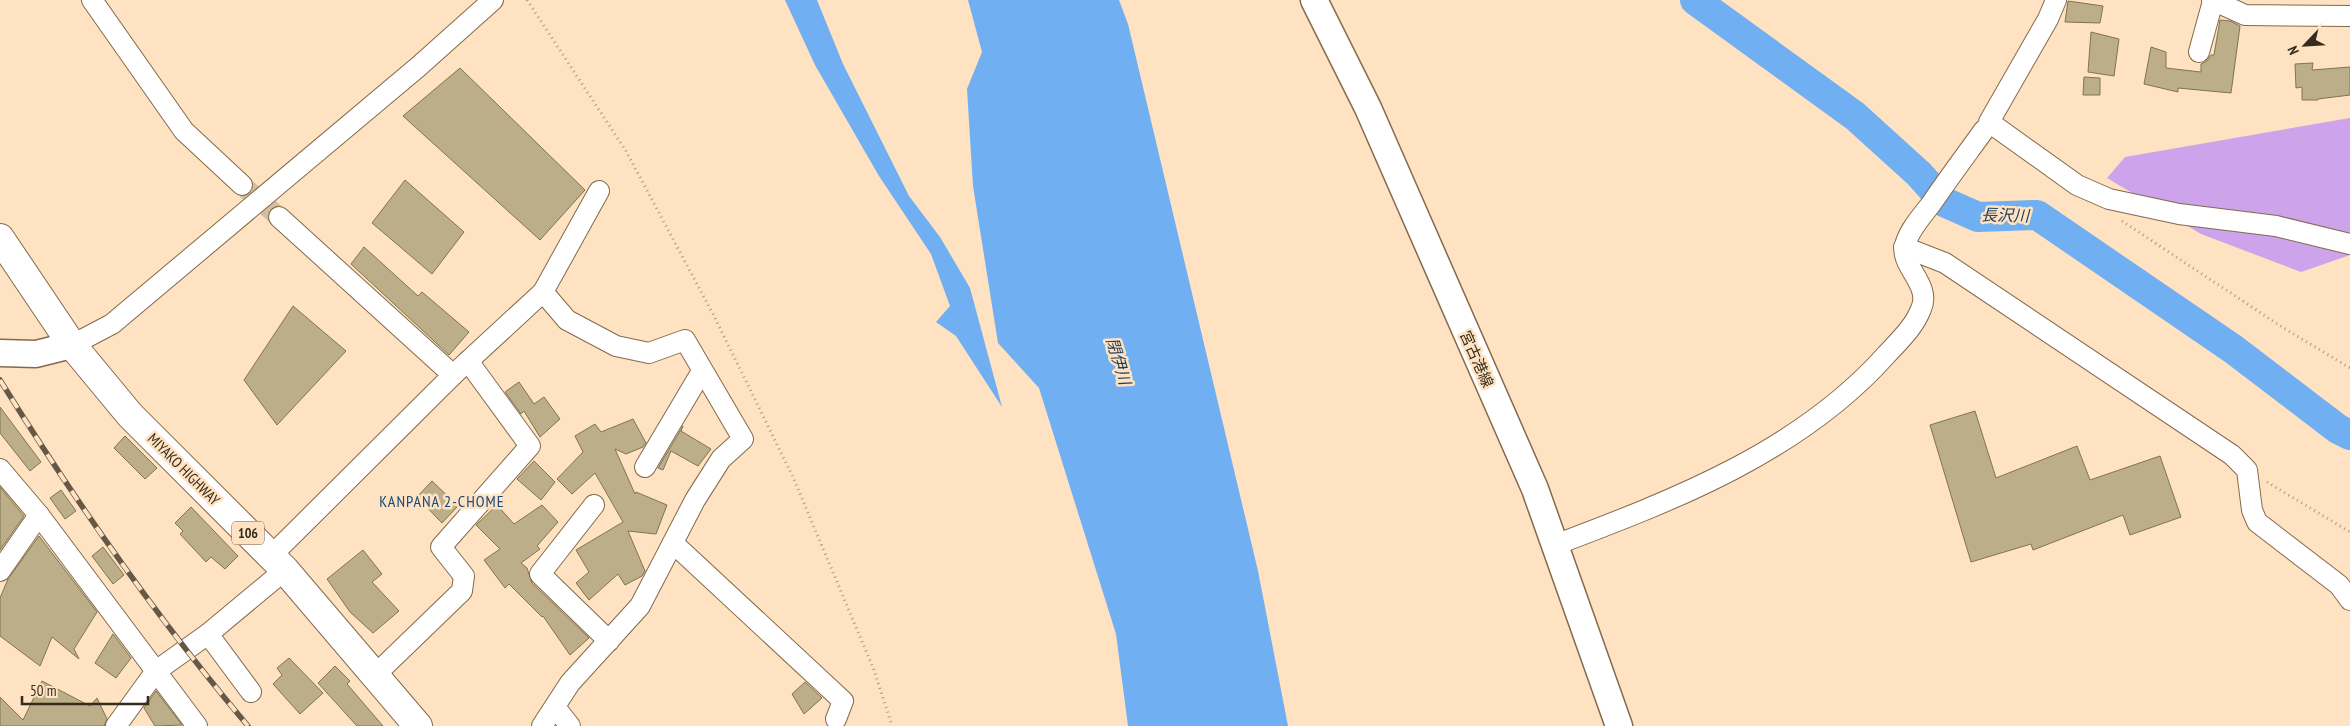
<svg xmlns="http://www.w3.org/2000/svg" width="2350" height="726" font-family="'PT Sans Narrow','Noto Sans JP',sans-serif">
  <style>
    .green { fill: #cda3eb }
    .water { fill: #6faff2 }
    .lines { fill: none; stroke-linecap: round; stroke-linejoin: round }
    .river { stroke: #6faff2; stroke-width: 30 }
    .building { fill: #bbae88; stroke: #807450 }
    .minor-tunnel { stroke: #d6bda0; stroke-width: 20; stroke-dasharray: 20 10; stroke-linecap: butt }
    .minor-casing { stroke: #836a4c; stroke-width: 22 }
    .major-casing { stroke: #836a4c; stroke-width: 29 }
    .highway-casing { stroke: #836a4c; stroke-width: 30 }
    .path { stroke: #ae9980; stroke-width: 3; stroke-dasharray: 1 4; stroke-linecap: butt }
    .minor { stroke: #fff; stroke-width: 20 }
    .major { stroke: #fff; stroke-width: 26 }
    .highway { stroke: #fff; stroke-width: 28 }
    .rail-casing { stroke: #665846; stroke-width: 5.5 }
    .rail { stroke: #fee2c1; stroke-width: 4; stroke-dasharray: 11; stroke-linecap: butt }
    .labels { text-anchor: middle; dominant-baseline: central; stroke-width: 5; stroke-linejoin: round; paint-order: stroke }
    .shield { fill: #fee2c1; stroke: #71624f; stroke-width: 1 }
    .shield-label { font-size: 14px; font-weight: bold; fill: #352b1e }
    .street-label { font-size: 15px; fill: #352b1e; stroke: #fee2c1 }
    .water-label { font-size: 16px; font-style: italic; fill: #193b5d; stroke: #fee2c1 }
    .neighbourhood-label { font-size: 16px; letter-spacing: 1px; fill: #164b7d; stroke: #fee2c1 }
  </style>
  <rect width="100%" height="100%" fill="#fee2c1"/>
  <polygon class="green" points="2350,118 2350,255 2301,272 2201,234 2107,178 2125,157"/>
  <g class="water">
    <polygon points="785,0 817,0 843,64 909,196 940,237 970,288 1002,407 956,336 936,322 950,306 931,254 879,176 815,65"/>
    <polygon points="968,0 1119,0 1128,24 1258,571 1288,726 1128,726 1116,634 1039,388 998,343 973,186 967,89 982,52"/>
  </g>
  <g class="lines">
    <polyline class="river" points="1695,0 1855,116 1919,174 1944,202 1978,217 2037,215 2233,349 2338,429 2350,435"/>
  </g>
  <g class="building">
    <polygon points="2068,1 2103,6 2100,23 2065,22"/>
    <polygon points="2220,20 2230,21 2240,26 2231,93 2178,88 2178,92 2144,84 2151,47 2166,52 2166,68 2201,72 2201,64 2207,61 2211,55 2214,55"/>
    <polygon points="2091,32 2119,39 2114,76 2088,72"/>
    <polygon points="2313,63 2312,70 2350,67 2350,95 2318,99 2318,100 2302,100 2302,87 2296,88 2295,64"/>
    <polygon points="460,68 585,190 540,240 403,116"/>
    <polygon points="2084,77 2100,78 2100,95 2083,95"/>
    <polygon points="405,180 464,232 432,274 372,223"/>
    <polygon points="364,247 418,296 422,292 469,332 449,355 351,264"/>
    <polygon points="293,306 346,351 277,425 244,380"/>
    <polygon points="519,382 534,404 544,397 560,419 540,437 524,411 521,414 505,392"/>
    <polygon points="0,407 41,462 30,471 0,433"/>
    <polygon points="1975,411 1996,478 2077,446 2090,480 2160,456 2181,517 2130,535 2123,515 2033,550 2031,544 1971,562 1930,425"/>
    <polygon points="633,419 646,443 643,447 626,454 615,449 635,494 636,492 667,505 656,534 628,531 645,571 642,576 625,585 618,574 589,600 576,583 589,572 576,550 623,522 595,473 572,494 557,479 583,452 575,436 595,424 601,432"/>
    <polygon points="683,426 681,431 711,449 698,466 671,451 663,470 658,468"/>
    <polygon points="125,436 157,468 145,479 114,448"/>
    <polygon points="534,461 555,482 541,500 517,479"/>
    <polygon points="432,481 458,506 442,523 417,497"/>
    <polygon points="0,487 24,516 0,550"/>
    <polygon points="61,490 76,511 65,519 50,498"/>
    <polygon points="497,505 514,524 542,505 558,522 537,546 540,549 521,563 527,568 532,583 589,638 570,655 543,616 542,617 509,584 505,588 484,560 500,549 476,525"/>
    <polygon points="191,507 238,556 225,569 211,557 206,562 180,534 183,531 175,523"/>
    <polygon points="39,536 97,612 74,649 79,659 52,637 40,666 0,636 0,598 8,579"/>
    <polygon points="103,547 124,575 113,584 92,556"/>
    <polygon points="363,550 382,574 372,582 399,611 373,633 350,612 327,579"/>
    <polygon points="113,634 131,658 116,678 95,663"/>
    <polygon points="289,658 323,693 300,714 273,684 282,675 277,668"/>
    <polygon points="335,666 350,681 347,684 383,726 357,726 318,683"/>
    <polygon points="42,681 90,706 97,698 107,719 104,726 0,726 0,697 23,720"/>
    <polygon points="805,682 822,698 804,714 792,694"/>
    <polygon points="156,691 182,725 155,726 144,708"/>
  </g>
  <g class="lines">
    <polyline class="minor-tunnel" points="242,185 279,217"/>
    <g class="minor-casing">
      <g id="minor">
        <polyline points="92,0 184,131 242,185"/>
        <polyline points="2056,0 2048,19 1989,122 2077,185 2109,199 2179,214 2276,226 2350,244"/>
        <polyline points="2212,0 2245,15 2350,16"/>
        <polyline points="2199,52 2213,1"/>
        <polyline points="279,217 453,375"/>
        <polyline points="1904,247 1945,263 2232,455 2247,470 2252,510 2257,522 2339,585 2350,600"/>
        <polyline points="72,345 112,324 418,67 493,0"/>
        <polyline points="645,467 702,371"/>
        <polyline points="0,469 39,515 197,726"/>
        <polyline points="594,505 540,574 609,641"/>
        <polyline points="673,543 843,701 836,719"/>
        <path d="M1555 545C1674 500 1800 452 1887 354 1900 340 1914 327 1921 309 1932 285 1900 266 1905 246 1908 231 1922 216 1931 204 1948 179 1966 155 1984 130"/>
        <polyline points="271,556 453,375 543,292 599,191"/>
        <polyline points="0,571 39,515"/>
        <polyline points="208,634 251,692"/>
        <polyline points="374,676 462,591 464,576 441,547 530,446 468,361"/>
        <polyline points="555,707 570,726"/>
        <polyline points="116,726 156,671 208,634 285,570"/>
        <polyline points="542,726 570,683 640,606 695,500 721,459 743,439 685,340 649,353 616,346 567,320 543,292"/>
      </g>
    </g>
    <g class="major-casing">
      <g id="major">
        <polyline points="1314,0 1368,108 1535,489 1619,726"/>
        <polyline points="0,353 36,354 72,345"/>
      </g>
    </g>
    <g class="highway-casing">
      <polyline id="highway" points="0,238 72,345 130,415 285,570 418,726"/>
    </g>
    <g class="path">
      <polyline points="527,0 626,151 714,316 793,477 874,670 892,726"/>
      <polyline points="2122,221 2282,327 2350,368"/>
      <polyline points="2267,482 2350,532"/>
    </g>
    <use href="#minor" class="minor"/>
    <use href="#major" class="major"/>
    <use href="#highway" class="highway"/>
    <g class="rail-casing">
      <path id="rail" d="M0 380C75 501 156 617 248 726"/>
    </g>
    <use href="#rail" class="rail"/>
  </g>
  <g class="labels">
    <rect class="shield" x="232" y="521.5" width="32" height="23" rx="4"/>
    <g class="shield-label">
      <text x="248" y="533">106</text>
    </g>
    <g class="street-label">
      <text transform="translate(1477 359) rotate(66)">宮古港線</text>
      <text transform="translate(184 469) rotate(45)">MIYAKO HIGHWAY</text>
    </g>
    <g class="water-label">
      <text transform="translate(2005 215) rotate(1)">長沢川</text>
      <text transform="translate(1119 361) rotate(73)">閉伊川</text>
    </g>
    <g class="neighbourhood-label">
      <text x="442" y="501">KANPANA 2-CHOME</text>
    </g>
  </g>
  <g transform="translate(2305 45) rotate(245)" stroke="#fee2c1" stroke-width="4" paint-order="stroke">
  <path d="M0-4L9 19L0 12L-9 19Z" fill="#352b1e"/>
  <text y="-8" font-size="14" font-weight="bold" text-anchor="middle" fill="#352b1e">N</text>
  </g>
  <path d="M22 696v8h126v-8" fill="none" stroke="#352b1e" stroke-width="2.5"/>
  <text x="30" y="696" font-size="15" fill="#352b1e" stroke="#fee2c1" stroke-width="4" paint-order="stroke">50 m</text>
</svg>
